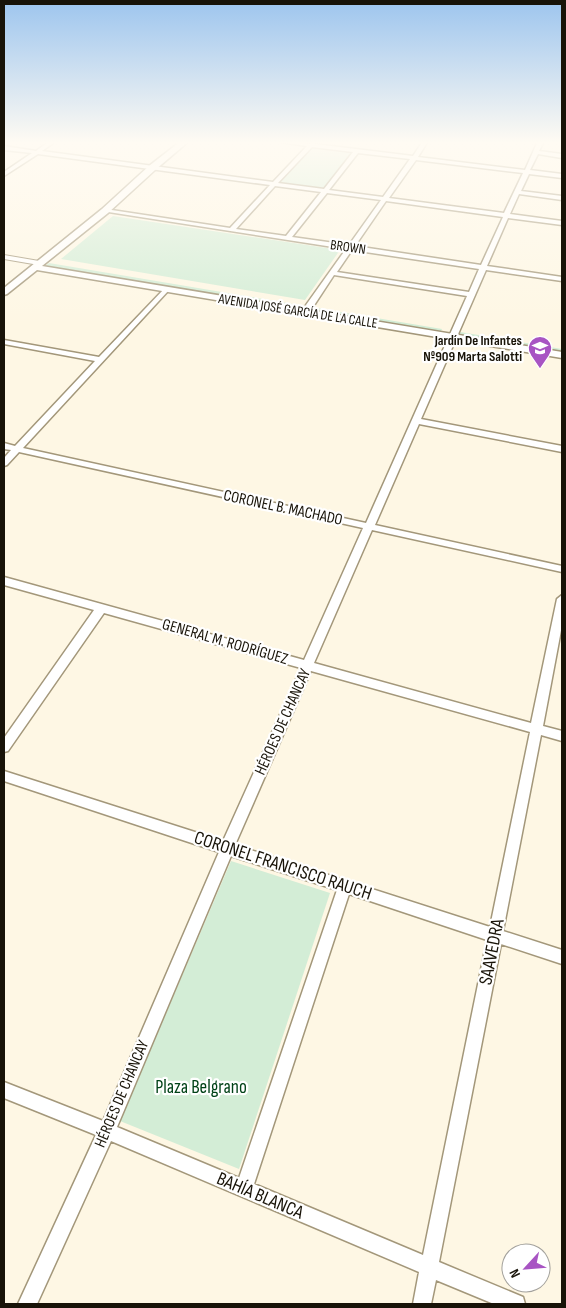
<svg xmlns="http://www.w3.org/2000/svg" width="566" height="1308" font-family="'Sofia Sans Condensed',sans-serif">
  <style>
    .green { fill: #d3edd6 }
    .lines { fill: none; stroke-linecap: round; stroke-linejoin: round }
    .minor-casing { stroke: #a3977a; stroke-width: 3 }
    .tertiary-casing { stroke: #a3977a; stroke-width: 2 }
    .secondary-casing { stroke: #a3977a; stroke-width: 3 }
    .minor { fill: #fff; fill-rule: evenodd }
    .tertiary { fill: #fff; fill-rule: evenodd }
    .secondary { fill: #fff; fill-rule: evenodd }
    .labels { text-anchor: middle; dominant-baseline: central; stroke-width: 4.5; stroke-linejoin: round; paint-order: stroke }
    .far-street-label { font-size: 14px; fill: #181308; stroke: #fff }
    .far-poi-label { font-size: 14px; font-weight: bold; fill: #181308; stroke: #fff; text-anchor: end }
    .street-label { font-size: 16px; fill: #181308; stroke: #fff }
    .near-street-label { font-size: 19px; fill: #181308; stroke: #fff }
    .near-park-label { font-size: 19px; fill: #004217; stroke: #fff }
  </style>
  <rect width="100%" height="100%" fill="#fef7e4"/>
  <g class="green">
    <polygon points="313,147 353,152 323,188 280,183"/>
    <polygon points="113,216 340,250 305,300 61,259"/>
    <polygon points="49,263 442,329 440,333 45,266"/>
    <polygon points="460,332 562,349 562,353 458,336"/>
    <polygon points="231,861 330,893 239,1169 120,1121"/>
  </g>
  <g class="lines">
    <g class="minor-casing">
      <path id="minor" d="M50 141H56L42 151 273 182 307 146 274 141 310 144 312 141H316L315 144 413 156 423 141H428L418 157 525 170 538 141H544L539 151 562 154V158L538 154 530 170 562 174V178L529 174 521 191 562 196V200L519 194 510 214 562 221V225L508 218 487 266 562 277V281L486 270 421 419 562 446V452L419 424 375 525 562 566V572L372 530 314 663 531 723 557 599 562 595V625L543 726 562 731V741L541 735 503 931 562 950V964L501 944 439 1262 523 1297 525 1304H494L436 1280 431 1304H413L419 1272 111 1141 37 1304H18L96 1135 4 1098V1082L103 1121 219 852 4 781V771L223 841 301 668 104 613 8 751 4 752V738L94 610 4 585V577L304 660 363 528 19 452 7 465 4 466V458L11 450 4 449V443L15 446 95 361 4 344V340L99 357 165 288H169V290L23 448 366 523 467 296 334 275 313 307H307L306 305 346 249 102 211 105 209 230 228 270 185 38 154 4 176V172L32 153 4 150V146L36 151ZM312 147 353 152 324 189 278 183ZM358 153 410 159 383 197 329 190ZM416 160 523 173 504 213 389 198ZM275 186 321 192 286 236 236 229ZM327 193 381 200 349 245 292 237ZM386 201 503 217 481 265 355 246ZM352 250 479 269 469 292 337 272ZM311 671 530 732 490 927 235 845ZM231 856 337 890 239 1178 117 1127ZM349 894 487 940 423 1255 254 1184Z"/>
    </g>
    <g class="tertiary-casing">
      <polygon id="tertiary" points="4,255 39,261 43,263 39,265 4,259"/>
    </g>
    <g class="secondary-casing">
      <polygon id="secondary" points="181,141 189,141 155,170 108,213 42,266 562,352 562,358 37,270 7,294 4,295 4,288 102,209 149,166"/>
    </g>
    <use href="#minor" class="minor"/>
    <use href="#tertiary" class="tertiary"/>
    <use href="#secondary" class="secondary"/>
  </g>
  <linearGradient id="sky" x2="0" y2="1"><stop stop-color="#9dc5ee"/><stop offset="0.44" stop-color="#fffbf3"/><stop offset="1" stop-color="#fffbf3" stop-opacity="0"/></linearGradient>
  <rect width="566" height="324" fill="url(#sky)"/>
  <defs>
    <g id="school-pin" transform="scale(1.25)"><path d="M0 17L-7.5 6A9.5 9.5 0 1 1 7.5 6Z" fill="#a854c3" stroke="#fff"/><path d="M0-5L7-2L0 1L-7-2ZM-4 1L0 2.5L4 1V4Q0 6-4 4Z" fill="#fff"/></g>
  </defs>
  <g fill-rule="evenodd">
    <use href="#school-pin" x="540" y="348"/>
  </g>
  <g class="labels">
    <g class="far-street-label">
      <text transform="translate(348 247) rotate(8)">BROWN</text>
      <text transform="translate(298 311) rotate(9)">AVENIDA JOSÉ GARCÍA DE LA CALLE</text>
    </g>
    <g class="far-poi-label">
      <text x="522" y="340">Jardín De Infantes<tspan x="522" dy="16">Nº909 Marta Salotti</tspan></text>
    </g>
    <g class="street-label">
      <text transform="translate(283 508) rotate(12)">CORONEL B. MACHADO</text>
      <text transform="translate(225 642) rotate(16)">GENERAL M. RODRÍGUEZ</text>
      <text transform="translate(283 722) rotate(-66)">HÉROES DE CHANCAY</text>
      <text transform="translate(122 1094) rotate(-67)">HÉROES DE CHANCAY</text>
    </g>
    <g class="near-street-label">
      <text transform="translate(283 866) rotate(18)">CORONEL FRANCISCO RAUCH</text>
      <text transform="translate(492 952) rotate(-79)">SAAVEDRA</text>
      <text transform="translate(260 1196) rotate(23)">BAHÍA BLANCA</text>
    </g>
    <g class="near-park-label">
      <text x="201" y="1087">Plaza Belgrano</text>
    </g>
  </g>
  <rect width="566" height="1308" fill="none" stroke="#181308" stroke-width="10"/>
  <g transform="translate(526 1268) rotate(244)"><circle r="24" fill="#ffffff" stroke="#a3a19c"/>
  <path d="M0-4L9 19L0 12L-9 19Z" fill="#a854c3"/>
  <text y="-8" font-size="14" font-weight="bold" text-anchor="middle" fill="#181308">N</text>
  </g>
</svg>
